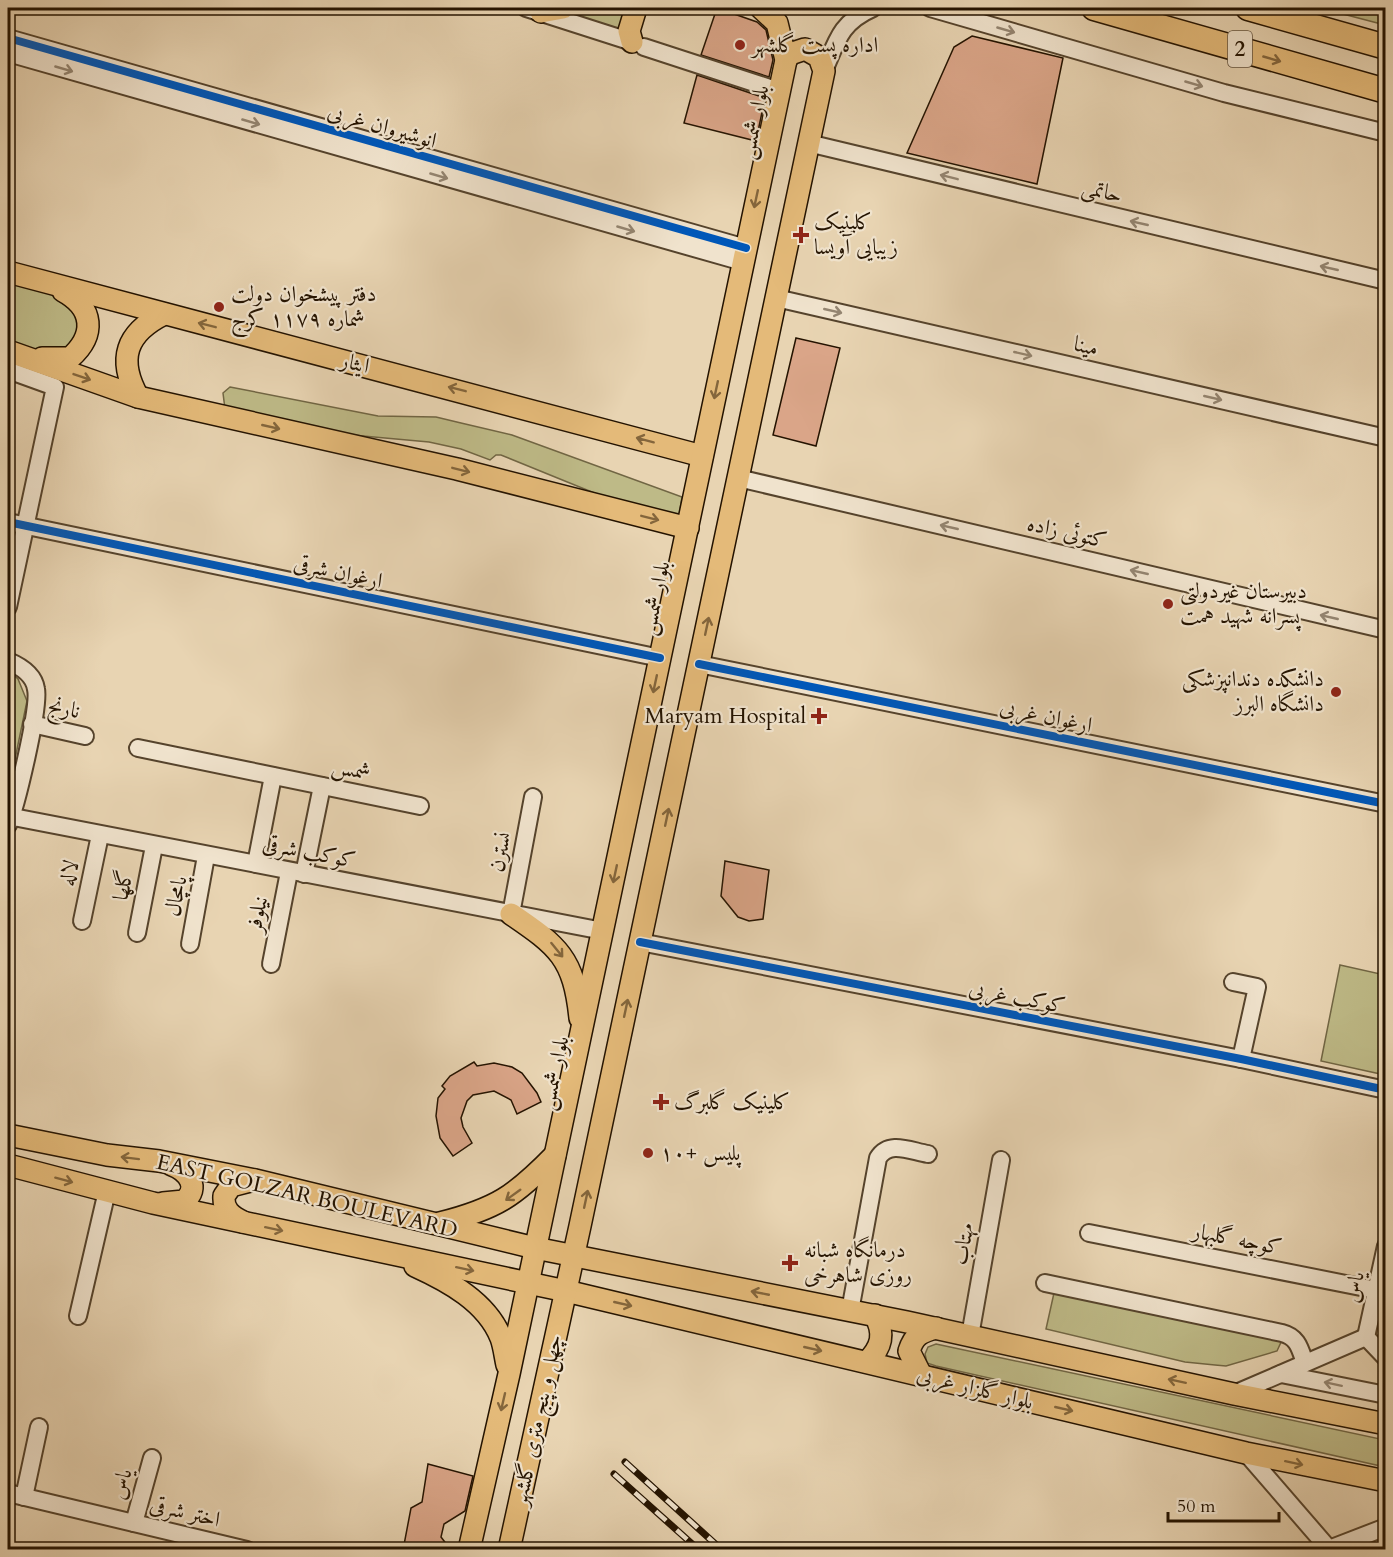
<svg xmlns="http://www.w3.org/2000/svg" width="1393" height="1557" font-family="Cardo,Amiri,serif">
  <style>
    .green { fill: #beba87; stroke: #716644; stroke-width: 1.5 }
    .building { fill: #daa588; stroke: #241300; stroke-width: 1.5 }
    .lines { fill: none; stroke-linecap: round; stroke-linejoin: round }
    .minor-casing { stroke: #55432c; stroke-width: 20 }
    .major-casing { stroke: #241300; stroke-width: 24 }
    .highway-casing { stroke: #241300; stroke-width: 27 }
    .minor { stroke: #f0e3cd; stroke-width: 16 }
    .major { stroke: #e4ba79; stroke-width: 21 }
    .highway { stroke: #e4ba79; stroke-width: 24 }
    .rail-casing { stroke: #241300; stroke-width: 7 }
    .rail { stroke: #f0e3cd; stroke-width: 4.5; stroke-dasharray: 14; stroke-linecap: butt }
    .cycleway-casing { stroke: #f0e3cd; stroke-width: 11 }
    .cycleway { stroke: #0057b8; stroke-width: 8 }
    .oneway { stroke: #948571 }
    .oneway2 { stroke: #84663c }
    .poi-dot { fill: #8f2418; stroke: #f0e3cd; stroke-width: 2 }
    .labels { text-anchor: middle; dominant-baseline: central; stroke-width: 4.5; stroke-linejoin: round; paint-order: stroke }
    .shield { fill: #f0e3cd; stroke: #61513e; stroke-width: 1.5 }
    .shield-label { font-size: 21px; font-weight: bold; fill: #241300 }
    .poi-label { font-size: 22px; fill: #241300; stroke: #f0e3cd; text-anchor: start }
    .street-label { font-size: 22px; fill: #241300; stroke: #f0e3cd }
  </style>
  <rect width="100%" height="100%" fill="#e8d4b2"/>
  <filter id="stains"><feTurbulence type="fractalNoise" baseFrequency=".00333" numOctaves="4"/><feColorMatrix values="0 0 0 0 .2 0 0 0 0 .09 0 0 0 0 .02 0 0 0 .5 -.17"/></filter>
  <radialGradient id="worn" r=".72"><stop offset=".6" stop-color="#630" stop-opacity="0"/><stop offset="1" stop-color="#630" stop-opacity=".3"/></radialGradient>
  <g class="green">
    <polygon points="576,8 627,8 624,33 568,13"/>
    <polygon points="1320,8 1385,8 1385,25"/>
    <path d="M8 278 45 288 69 302 80 323 71 347C49 355 29 350 8 341Z"/>
    <polygon points="230,387 378,416 436,417 461,423 512,435 682,497 678,521 614,501 501,455 496,455 490,460 461,449 429,442 341,434 225,409 223,393"/>
    <polygon points="8,670 18,679 27,701 8,793"/>
    <polygon points="1340,965 1385,975 1385,1075 1321,1061"/>
    <polygon points="1054,1293 1282,1340 1277,1351 1226,1366 1215,1365 1185,1362 1046,1329"/>
    <polygon points="936,1344 1385,1440 1385,1467 936,1366 927,1363 925,1354 928,1347"/>
  </g>
  <g class="building">
    <polygon points="717,8 757,22 766,30 773,60 769,77 701,55"/>
    <polygon points="972,36 1063,58 1037,184 907,153 954,47"/>
    <polygon points="697,75 765,98 756,141 684,123"/>
    <polygon points="796,338 840,348 816,446 773,435"/>
    <polygon points="725,861 769,870 763,919 749,921 738,917 721,896"/>
    <polygon points="474,1062 477,1066 494,1063 512,1067 522,1073 537,1093 541,1102 517,1114 511,1100 494,1091 473,1095 467,1101 461,1118 463,1127 472,1143 453,1156 440,1138 436,1116 438,1098 445,1089 442,1086 450,1076"/>
    <polygon points="428,1464 473,1476 465,1511 444,1524 441,1537 451,1550 403,1550 411,1508 422,1502"/>
  </g>
  <g class="lines">
    <g class="minor-casing">
      <g id="minor">
        <polyline points="526,8 632,42"/>
        <polyline points="930,8 1224,93 1386,133"/>
        <polyline points="8,38 746,248"/>
        <polyline points="644,47 779,91"/>
        <polyline points="8,53 743,262"/>
        <path d="M824 71C837 40 841 22 873 8"/>
        <polyline points="808,143 1386,281"/>
        <polyline points="776,298 1386,438"/>
        <polyline points="8,370 55,387 8,607"/>
        <polyline points="738,478 1386,630"/>
        <polyline points="8,522 660,658"/>
        <path d="M8 661C20 666 34 675 36 689 40 707 16 807 8 825"/>
        <polyline points="699,664 1386,804"/>
        <polyline points="32,724 85,736"/>
        <polyline points="138,748 420,806"/>
        <polyline points="8,816 603,931"/>
        <polyline points="256,864 273,776"/>
        <polyline points="304,874 322,786"/>
        <polyline points="511,914 533,797"/>
        <polyline points="82,921 100,835"/>
        <polyline points="137,933 154,846"/>
        <polyline points="640,942 1241,1059 1386,1090"/>
        <polyline points="190,944 206,856"/>
        <polyline points="271,964 289,872"/>
        <polyline points="1233,982 1257,987 1241,1059"/>
        <polyline points="1089,1233 1376,1290"/>
        <path d="M1045 1283 1282 1333C1298 1337 1300 1349 1305 1363"/>
        <path d="M850 1311 878 1158C889 1140 910 1151 928 1154"/>
        <polyline points="78,1316 107,1191"/>
        <polyline points="970,1336 1001,1160"/>
        <polyline points="1366,1337 1386,1246"/>
        <polyline points="1366,1337 1386,1358"/>
        <polyline points="1281,1374 1386,1395"/>
        <polyline points="1234,1394 1366,1337"/>
        <polyline points="1246,1453 1329,1549"/>
        <polyline points="8,1493 247,1550"/>
        <polyline points="24,1497 39,1427"/>
        <polyline points="134,1523 152,1458"/>
        <polyline points="1329,1549 1386,1527"/>
      </g>
    </g>
    <g class="major-casing">
      <g id="major">
        <polyline points="541,12 563,8"/>
        <polyline points="632,42 629,31 636,8"/>
        <polyline points="8,272 702,456"/>
        <polyline points="8,351 138,397 457,469 688,528"/>
        <path d="M42 358H70C96 335 94 308 63 291"/>
        <path d="M138 397C117 359 126 333 164 314"/>
        <path d="M511 914C558 946 574 958 580 1018"/>
        <polyline points="8,1135 107,1155 159,1161 255,1180 535,1248 907,1322 1234,1394 1386,1424"/>
        <polyline points="8,1165 153,1203 566,1291 1246,1453 1386,1481"/>
        <path d="M163 1203 184 1201C201 1188 188 1171 172 1165"/>
        <path d="M243 1222C231 1216 223 1210 224 1196L231 1186 254 1180"/>
        <path d="M440 1223C496 1209 515 1196 555 1155"/>
        <path d="M415 1266C448 1281 487 1302 501 1338 504 1346 505 1356 507 1365"/>
        <path d="M867 1362C882 1347 885 1334 875 1315"/>
        <path d="M921 1375 909 1351C914 1335 921 1332 936 1328"/>
        <polyline points="469,1550 509,1374 786,60 777,23 761,8"/>
        <polyline points="509,1550 580,1226 824,71 819,57 805,49 790,54 786,60"/>
      </g>
    </g>
    <g class="highway-casing">
      <g id="highway">
        <polyline points="1094,8 1386,91"/>
        <polyline points="1248,8 1386,47"/>
      </g>
    </g>
    <use href="#minor" class="minor"/>
    <use href="#major" class="major"/>
    <use href="#highway" class="highway"/>
    <g class="rail-casing">
      <g id="rail">
        <polyline points="625,1462 722,1550"/>
        <polyline points="614,1474 699,1550"/>
      </g>
    </g>
    <use href="#rail" class="rail"/>
    <g class="cycleway-casing">
      <g id="cycleway">
        <polyline points="8,38 746,248"/>
        <polyline points="8,522 660,658"/>
        <polyline points="699,664 1386,804"/>
        <polyline points="640,942 1241,1059 1386,1090"/>
      </g>
    </g>
    <use href="#cycleway" class="cycleway"/>
  </g>
  <defs><path id="oneway-shaft" d="M-6 0H5M1.5-3L5.5 0L1.5 3" fill="none" stroke-width="1.6" stroke-linecap="round" stroke-linejoin="round" transform="scale(1.5)"/></defs>
  <g class="oneway">
    <use href="#oneway-shaft" transform="translate(1006 30) rotate(16)"/>
    <use href="#oneway-shaft" transform="translate(64 69) rotate(16)"/>
    <use href="#oneway-shaft" transform="translate(1194 84) rotate(16)"/>
    <use href="#oneway-shaft" transform="translate(251 122) rotate(16)"/>
    <use href="#oneway-shaft" transform="translate(439 176) rotate(16)"/>
    <use href="#oneway-shaft" transform="translate(949 177) rotate(-166)"/>
    <use href="#oneway-shaft" transform="translate(1139 223) rotate(-167)"/>
    <use href="#oneway-shaft" transform="translate(626 229) rotate(16)"/>
    <use href="#oneway-shaft" transform="translate(1329 268) rotate(-167)"/>
    <use href="#oneway-shaft" transform="translate(833 311) rotate(13)"/>
    <use href="#oneway-shaft" transform="translate(1023 354) rotate(13)"/>
    <use href="#oneway-shaft" transform="translate(1213 398) rotate(13)"/>
    <use href="#oneway-shaft" transform="translate(949 527) rotate(-167)"/>
    <use href="#oneway-shaft" transform="translate(1139 572) rotate(-167)"/>
    <use href="#oneway-shaft" transform="translate(1329 617) rotate(-167)"/>
    <use href="#oneway-shaft" transform="translate(1333 1384) rotate(-168)"/>
  </g>
  <g class="oneway2">
    <use href="#oneway-shaft" transform="translate(1272 59) rotate(16)"/>
    <use href="#oneway-shaft" transform="translate(756 199) rotate(102)"/>
    <use href="#oneway-shaft" transform="translate(207 325) rotate(-166)"/>
    <use href="#oneway-shaft" transform="translate(82 377) rotate(19)"/>
    <use href="#oneway-shaft" transform="translate(457 389) rotate(-166)"/>
    <use href="#oneway-shaft" transform="translate(716 390) rotate(102)"/>
    <use href="#oneway-shaft" transform="translate(271 427) rotate(13)"/>
    <use href="#oneway-shaft" transform="translate(645 440) rotate(-165)"/>
    <use href="#oneway-shaft" transform="translate(461 470) rotate(14)"/>
    <use href="#oneway-shaft" transform="translate(650 518) rotate(14)"/>
    <use href="#oneway-shaft" transform="translate(707 626) rotate(-78)"/>
    <use href="#oneway-shaft" transform="translate(655 684) rotate(102)"/>
    <use href="#oneway-shaft" transform="translate(667 817) rotate(-78)"/>
    <use href="#oneway-shaft" transform="translate(615 874) rotate(102)"/>
    <use href="#oneway-shaft" transform="translate(557 950) rotate(51)"/>
    <use href="#oneway-shaft" transform="translate(626 1008) rotate(-78)"/>
    <use href="#oneway-shaft" transform="translate(130 1158) rotate(-173)"/>
    <use href="#oneway-shaft" transform="translate(64 1180) rotate(15)"/>
    <use href="#oneway-shaft" transform="translate(513 1195) rotate(144)"/>
    <use href="#oneway-shaft" transform="translate(586 1199) rotate(-78)"/>
    <use href="#oneway-shaft" transform="translate(274 1229) rotate(12)"/>
    <use href="#oneway-shaft" transform="translate(465 1269) rotate(12)"/>
    <use href="#oneway-shaft" transform="translate(760 1293) rotate(-169)"/>
    <use href="#oneway-shaft" transform="translate(623 1304) rotate(13)"/>
    <use href="#oneway-shaft" transform="translate(813 1349) rotate(13)"/>
    <use href="#oneway-shaft" transform="translate(1177 1381) rotate(-168)"/>
    <use href="#oneway-shaft" transform="translate(503 1402) rotate(103)"/>
    <use href="#oneway-shaft" transform="translate(1064 1409) rotate(13)"/>
    <use href="#oneway-shaft" transform="translate(1294 1463) rotate(12)"/>
  </g>
  <g class="poi-dot">
    <circle cx="740" cy="45" r="6"/>
    <path d="M798 226h6v6h6v6h-6v6h-6v-6h-6v-6h6z"/>
    <circle cx="219" cy="307" r="6"/>
    <circle cx="1168" cy="604" r="6"/>
    <circle cx="1336" cy="692" r="6"/>
    <path d="M816 707h6v6h6v6h-6v6h-6v-6h-6v-6h6z"/>
    <path d="M658 1093h6v6h6v6h-6v6h-6v-6h-6v-6h6z"/>
    <circle cx="648" cy="1153" r="6"/>
    <path d="M787 1254h6v6h6v6h-6v6h-6v-6h-6v-6h6z"/>
  </g>
  <g class="labels">
    <rect class="shield" x="1228" y="31" width="24" height="36" rx="4.5"/>
    <g class="shield-label">
      <text x="1240" y="49">2</text>
    </g>
    <g class="poi-label">
      <text x="752" y="45">اداره پست گلشهر</text>
      <text x="814" y="222">کلینیک<tspan x="814" dy="25">زیبایی آویسا</tspan></text>
      <text x="231" y="294">دفتر پیشخوان دولت<tspan x="231" dy="25">شماره ۱۱۷۹ کرج</tspan></text>
      <text x="1180" y="591">دبیرستان غیردولتی<tspan x="1180" dy="25">پسرانه شهید همت</tspan></text>
      <text x="1324" y="679" text-anchor="end">دانشکده دندانپزشکی<tspan x="1324" dy="25">دانشگاه البرز</tspan></text>
      <text x="806" y="716" text-anchor="end">Maryam Hospital</text>
      <text x="674" y="1102">کلینیک گلبرگ</text>
      <text x="660" y="1153">پلیس +۱۰</text>
      <text x="804" y="1250">درمانگاه شبانه<tspan x="804" dy="25">روزی شاهرخی</tspan></text>
    </g>
    <g class="street-label">
      <text transform="translate(754 122) rotate(-78)">بلوار شمس</text>
      <text transform="translate(382 126) rotate(16)">انوشیروان غربی</text>
      <text transform="translate(1102 191) rotate(13)">حاتمی</text>
      <text transform="translate(1086 346) rotate(13)">مینا</text>
      <text transform="translate(355 363) rotate(14)">ایثار</text>
      <text transform="translate(1067 532) rotate(13)">کتوئی زاده</text>
      <text transform="translate(338 572) rotate(12)">ارغوان شرقی</text>
      <text transform="translate(655 598) rotate(-78)">بلوار شمس</text>
      <text transform="translate(64 708) rotate(13)">نارنج</text>
      <text transform="translate(1046 716) rotate(12)">ارغوان غربی</text>
      <text transform="translate(351 769) rotate(11)">شمس</text>
      <text transform="translate(309 852) rotate(11)">کوکب شرقی</text>
      <text transform="translate(500 852) rotate(-79)">نسترن</text>
      <text transform="translate(69 873) rotate(-78)">لاله</text>
      <text transform="translate(123 885) rotate(-79)">گلها</text>
      <text transform="translate(176 896) rotate(-79)">پامچال</text>
      <text transform="translate(257 914) rotate(-79)">نیلوفر</text>
      <text transform="translate(1017 997) rotate(11)">کوکب غربی</text>
      <text transform="translate(554 1073) rotate(-78)">بلوار شمس</text>
      <text transform="translate(307 1196) rotate(13)">EAST GOLZAR BOULEVARD</text>
      <text transform="translate(1237 1239) rotate(11)">کوچه گلبهار</text>
      <text transform="translate(963 1244) rotate(-80)">مهتاب</text>
      <text transform="translate(1354 1287) rotate(-78)">یاس</text>
      <text transform="translate(975 1388) rotate(14)">بلوار گلزار غربی</text>
      <text transform="translate(537 1420) rotate(-78)">چهل و پنج متری گلشهر</text>
      <text transform="translate(121 1484) rotate(-74)">یاس</text>
      <text transform="translate(185 1512) rotate(13)">اختر شرقی</text>
    </g>
  </g>
  <rect width="1393" height="1557" fill="none" stroke="#e8d4b2" stroke-width="30"/>
  <rect x="9" y="9" width="1375" height="1539" fill="none" stroke="#241300" stroke-width="3"/>
  <rect x="15" y="15" width="1363" height="1527" fill="none" stroke="#241300" stroke-width="1.5"/>
  <path d="M1168 1512v9h111v-9" fill="none" stroke="#241300" stroke-width="3"/>
  <text x="1177" y="1512" font-size="18" fill="#241300" stroke="#f0e3cd" stroke-width="4.5" paint-order="stroke">50 m</text>
  <rect width="100%" height="100%" filter="url(#stains)"/>
  <rect width="100%" height="100%" fill="url(#worn)"/>
</svg>
